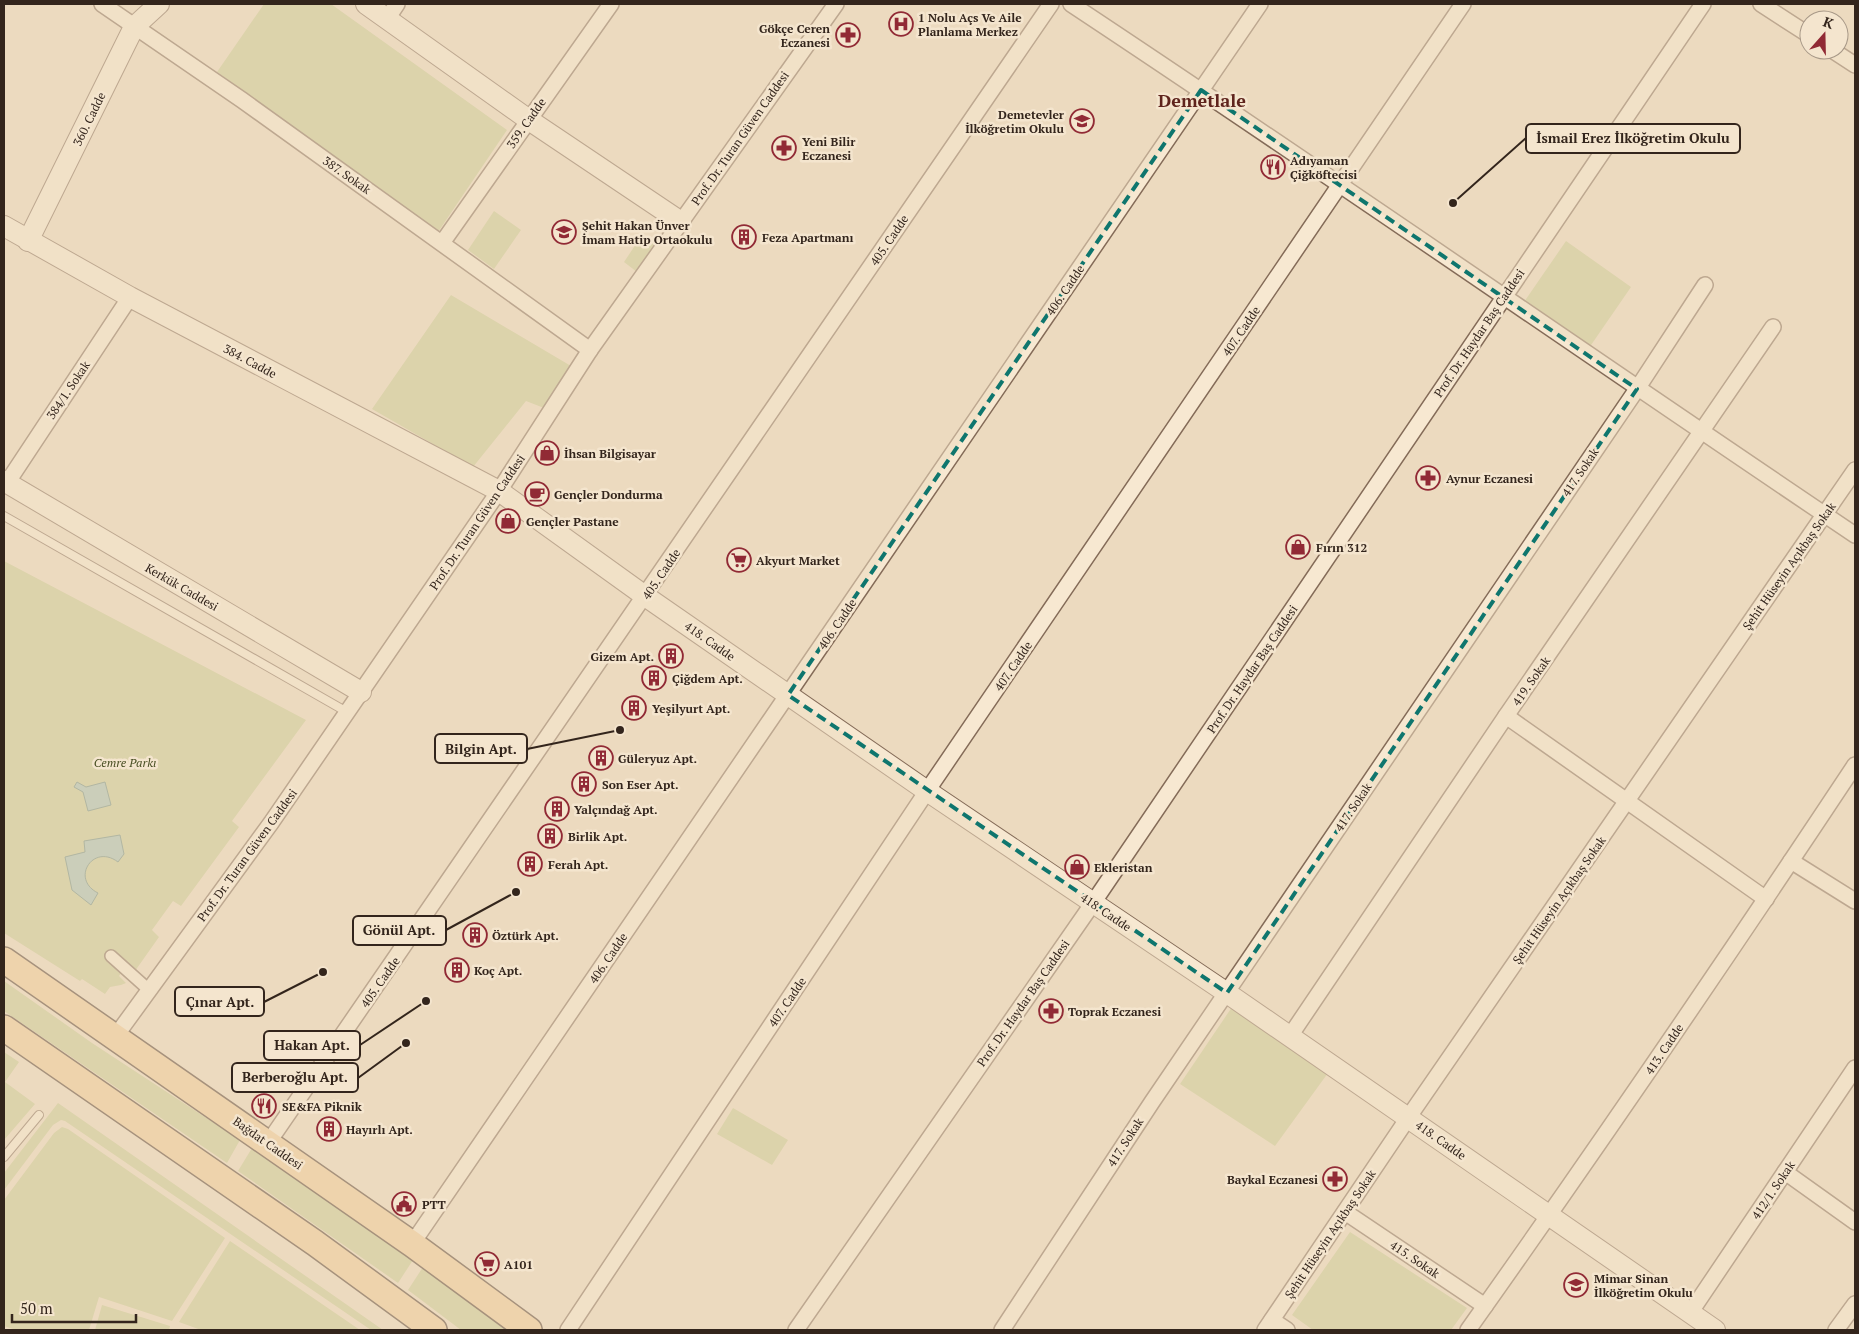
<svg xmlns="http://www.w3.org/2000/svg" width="1859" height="1334" font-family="'PT Serif',serif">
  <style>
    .green { fill: #c8c993 }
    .water { fill: #a2beb3; stroke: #6a8b7f }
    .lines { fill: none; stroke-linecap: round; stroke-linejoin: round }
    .service-casing { stroke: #846b58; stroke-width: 10 }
    .pedestrian-casing { stroke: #846b58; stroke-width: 14 }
    .minor-casing { stroke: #846b58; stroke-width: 18 }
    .tertiary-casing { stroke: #846b58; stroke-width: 22 }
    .primary-casing { stroke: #513a2c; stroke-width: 28 }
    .service { stroke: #f7e8d1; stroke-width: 8 }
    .pedestrian { stroke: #f7e8d1; stroke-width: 11 }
    .minor { stroke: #f7e8d1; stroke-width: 15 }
    .tertiary { stroke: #f7e8d1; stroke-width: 20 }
    .primary { stroke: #efca96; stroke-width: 25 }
    .marked { fill: none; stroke: #0f766e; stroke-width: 4; stroke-dasharray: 10 6; stroke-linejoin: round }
    .labels { text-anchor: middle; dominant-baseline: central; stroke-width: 5; stroke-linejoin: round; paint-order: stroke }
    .poi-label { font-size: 12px; font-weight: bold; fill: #33251c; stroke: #f4e5ce; text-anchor: start }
    .street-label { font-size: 12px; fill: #33251c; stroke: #f4e5ce }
    .park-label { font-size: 12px; font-style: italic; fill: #494f23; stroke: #f4e5ce }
    .district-label { font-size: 18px; font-weight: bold; fill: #5f241d; stroke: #f4e5ce }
    .leader { fill: none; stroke: #33251c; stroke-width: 2 }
    .callout-dot { fill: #33251c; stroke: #f4e5ce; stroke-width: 2 }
    .callout { fill: #f4e5ce; stroke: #33251c; stroke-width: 2 }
    .callout-label { font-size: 14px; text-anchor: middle; font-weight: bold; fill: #33251c }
  </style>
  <rect width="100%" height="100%" fill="#ecdabf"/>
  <g class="green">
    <polygon points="264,4 331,4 507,130 438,232 217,72"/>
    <polygon points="494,211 521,230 494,269 468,250"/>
    <polygon points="642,235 655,245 637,272 624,262"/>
    <polygon points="1566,241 1631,287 1589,348 1524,302"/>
    <polygon points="451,295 571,366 544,408 526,401 473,467 372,409"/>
    <polygon points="4,561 306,720 232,821 239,827 181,906 173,901 152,930 159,937 135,971 127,964 119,976 126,983 121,985 110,987 105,994 82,979 80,981 4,933"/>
    <polygon points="4,981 92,1043 240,1140 227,1163 4,1011"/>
    <polygon points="1232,1007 1328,1073 1275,1146 1180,1084"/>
    <polygon points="4,1052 19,1062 5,1082 35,1104 4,1140"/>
    <polygon points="58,1103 383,1330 371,1330 65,1121 61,1120 53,1125 4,1190 4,1173"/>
    <polygon points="733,1108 788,1140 772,1165 717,1134"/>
    <polygon points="62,1127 68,1129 225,1238 172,1321 99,1297 89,1330 16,1330 4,1326 4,1200 54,1133"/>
    <polygon points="252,1148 413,1260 398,1283 238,1171"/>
    <polygon points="1350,1232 1467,1308 1451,1330 1313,1330 1292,1315"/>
    <polygon points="230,1241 360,1330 201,1330 179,1322"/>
    <polygon points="423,1267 506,1330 461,1330 408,1290"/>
    <polygon points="102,1305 170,1326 169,1330 95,1330"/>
  </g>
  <g class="water">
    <polygon points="77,782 86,787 105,782 111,805 88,811 83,792 74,787"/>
    <path d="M120 835 124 854 118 862C93 843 70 879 98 893L91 905 72 890 65 857 85 852 84 841Z"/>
  </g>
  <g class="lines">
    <g class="service-casing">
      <g id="service">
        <polyline points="4,516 347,712"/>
        <polyline points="4,1157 39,1115"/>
      </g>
    </g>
    <g class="pedestrian-casing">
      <g id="pedestrian">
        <polyline points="111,956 149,990"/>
        <polyline points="286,1079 290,1082"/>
      </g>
    </g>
    <g class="minor-casing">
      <g id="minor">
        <polyline points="102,4 242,100 590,350"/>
        <path d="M1071 4C1334 178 1593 359 1855 535"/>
        <polyline points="1761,4 1809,35"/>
        <polyline points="387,19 397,4"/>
        <polyline points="1832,50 1855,65"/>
        <polyline points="442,243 611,4"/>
        <polyline points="7,483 130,297"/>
        <polyline points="1506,716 1766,899"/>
        <polyline points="1791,861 1855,901"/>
        <polyline points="1290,1036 1506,716 1773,327"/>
        <polyline points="115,1037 271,823 499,491 590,350 836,4"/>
        <polyline points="268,1143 1051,4"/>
        <polyline points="1785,1172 1855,1222"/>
        <polyline points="1345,1212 1485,1306"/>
        <polyline points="412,1244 1260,4"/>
        <polyline points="1690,1313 1855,1068"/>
        <polyline points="1272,1320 1287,1330"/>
        <polyline points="568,1330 927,791 1463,4"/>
        <polyline points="796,1330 1093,903 1703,4"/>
        <polyline points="1002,1330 1152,1102 1637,389 1705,285"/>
        <polyline points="1265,1330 1408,1118 1855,470"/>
        <path d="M1468 1330C1600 1144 1729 955 1855 765"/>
        <polyline points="1836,1330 1855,1304"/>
      </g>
    </g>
    <g class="tertiary-casing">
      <g id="tertiary">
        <polyline points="366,4 529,120 681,222"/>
        <polyline points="4,226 130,297 499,491 645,596 927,791 1227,993 1715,1330"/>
        <polyline points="28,241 134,27 159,4"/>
        <polyline points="4,481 361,692"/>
      </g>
    </g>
    <g class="primary-casing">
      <g id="primary">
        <polyline points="4,960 412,1244 529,1330"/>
        <polyline points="4,1028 315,1243 434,1330"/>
      </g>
    </g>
    <use href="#service" class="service"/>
    <use href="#pedestrian" class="pedestrian"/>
    <use href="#minor" class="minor"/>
    <use href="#tertiary" class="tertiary"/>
    <use href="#primary" class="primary"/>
  </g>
  <path d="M0 0H1859V1334H0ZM1201 90 1637 389 1227 993 788 695Z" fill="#ecdabf" fill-opacity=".55" fill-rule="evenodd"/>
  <path class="marked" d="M1201 90 1637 389 1227 993 788 695Z"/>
  <defs>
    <g id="hospital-ring" transform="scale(1.25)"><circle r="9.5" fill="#f4e5ce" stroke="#912a35" stroke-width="1.5"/><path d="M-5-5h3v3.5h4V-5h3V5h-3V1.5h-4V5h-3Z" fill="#912a35"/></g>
    <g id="pharmacy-ring" transform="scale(1.25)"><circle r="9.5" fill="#f4e5ce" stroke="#912a35" stroke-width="1.5"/><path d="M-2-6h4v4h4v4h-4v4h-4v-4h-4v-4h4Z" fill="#912a35"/></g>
    <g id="school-ring" transform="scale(1.25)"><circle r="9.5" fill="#f4e5ce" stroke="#912a35" stroke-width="1.5"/><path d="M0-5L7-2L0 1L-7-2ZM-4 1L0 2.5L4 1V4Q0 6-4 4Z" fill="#912a35"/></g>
    <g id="restaurant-ring" transform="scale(1.25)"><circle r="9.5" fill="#f4e5ce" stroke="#912a35" stroke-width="1.5"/><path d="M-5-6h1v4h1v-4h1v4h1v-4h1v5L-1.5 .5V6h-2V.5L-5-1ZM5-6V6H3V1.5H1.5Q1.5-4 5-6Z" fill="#912a35"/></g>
    <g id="building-ring" transform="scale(1.25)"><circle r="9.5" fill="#f4e5ce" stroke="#912a35" stroke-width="1.5"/><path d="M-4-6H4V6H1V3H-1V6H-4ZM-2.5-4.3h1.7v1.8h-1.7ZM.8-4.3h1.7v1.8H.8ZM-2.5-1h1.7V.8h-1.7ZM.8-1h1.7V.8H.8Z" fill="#912a35"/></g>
    <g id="shop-ring" transform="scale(1.25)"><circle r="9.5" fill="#f4e5ce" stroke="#912a35" stroke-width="1.5"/><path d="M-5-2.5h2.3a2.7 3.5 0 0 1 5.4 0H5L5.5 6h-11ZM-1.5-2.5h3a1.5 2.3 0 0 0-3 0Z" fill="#912a35"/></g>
    <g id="cafe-ring" transform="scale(1.25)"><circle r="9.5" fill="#f4e5ce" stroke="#912a35" stroke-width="1.5"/><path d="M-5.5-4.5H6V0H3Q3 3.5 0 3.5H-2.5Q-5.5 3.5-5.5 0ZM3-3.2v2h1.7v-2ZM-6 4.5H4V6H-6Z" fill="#912a35"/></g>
    <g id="supermarket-ring" transform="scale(1.25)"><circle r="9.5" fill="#f4e5ce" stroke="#912a35" stroke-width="1.5"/><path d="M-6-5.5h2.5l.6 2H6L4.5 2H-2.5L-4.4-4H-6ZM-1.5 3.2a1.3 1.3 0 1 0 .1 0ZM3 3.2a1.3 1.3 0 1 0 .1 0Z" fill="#912a35"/></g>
    <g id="civic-ring" transform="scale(1.25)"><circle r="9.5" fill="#f4e5ce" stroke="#912a35" stroke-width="1.5"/><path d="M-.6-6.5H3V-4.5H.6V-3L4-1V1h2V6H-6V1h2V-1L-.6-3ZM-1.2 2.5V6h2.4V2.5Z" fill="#912a35"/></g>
  </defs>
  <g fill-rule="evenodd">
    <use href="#hospital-ring" x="901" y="24"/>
    <use href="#pharmacy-ring" x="848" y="35"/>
    <use href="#school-ring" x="1082" y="121"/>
    <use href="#pharmacy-ring" x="784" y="148"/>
    <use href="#restaurant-ring" x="1273" y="167"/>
    <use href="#school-ring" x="564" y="232"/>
    <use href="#building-ring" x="744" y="237"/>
    <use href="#shop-ring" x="547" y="453"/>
    <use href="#pharmacy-ring" x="1428" y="478"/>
    <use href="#cafe-ring" x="537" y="494"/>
    <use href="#shop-ring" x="508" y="521"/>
    <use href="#shop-ring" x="1298" y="547"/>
    <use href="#supermarket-ring" x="739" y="560"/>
    <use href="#building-ring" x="671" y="656"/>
    <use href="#building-ring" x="654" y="678"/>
    <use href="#building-ring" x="634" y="708"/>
    <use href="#building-ring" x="601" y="758"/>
    <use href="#building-ring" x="584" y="784"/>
    <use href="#building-ring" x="557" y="809"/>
    <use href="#building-ring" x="550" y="836"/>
    <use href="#building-ring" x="530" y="864"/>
    <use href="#shop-ring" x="1077" y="867"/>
    <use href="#building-ring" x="475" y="935"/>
    <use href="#building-ring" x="457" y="970"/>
    <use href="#pharmacy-ring" x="1051" y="1011"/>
    <use href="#restaurant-ring" x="264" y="1106"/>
    <use href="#building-ring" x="329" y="1129"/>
    <use href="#pharmacy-ring" x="1335" y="1179"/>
    <use href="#civic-ring" x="404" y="1204"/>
    <use href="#supermarket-ring" x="487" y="1264"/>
    <use href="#school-ring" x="1576" y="1285"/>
  </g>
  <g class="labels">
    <g class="poi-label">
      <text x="918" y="17">1 Nolu Açs Ve Aile<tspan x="918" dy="14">Planlama Merkez</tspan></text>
      <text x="830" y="28" text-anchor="end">Gökçe Ceren<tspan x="830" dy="14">Eczanesi</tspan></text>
      <text x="1064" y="114" text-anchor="end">Demetevler<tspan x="1064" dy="14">İlköğretim Okulu</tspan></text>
      <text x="802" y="141">Yeni Bilir<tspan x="802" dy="14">Eczanesi</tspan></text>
      <text x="1290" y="160">Adıyaman<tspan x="1290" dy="14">Çiğköftecisi</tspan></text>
      <text x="582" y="225">Şehit Hakan Ünver<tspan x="582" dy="14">İmam Hatip Ortaokulu</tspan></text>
      <text x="762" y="237">Feza Apartmanı</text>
      <text x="564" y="453">İhsan Bilgisayar</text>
      <text x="1446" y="478">Aynur Eczanesi</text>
      <text x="554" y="494">Gençler Dondurma</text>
      <text x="526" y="521">Gençler Pastane</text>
      <text x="1316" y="547">Fırın 312</text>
      <text x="756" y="560">Akyurt Market</text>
      <text x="654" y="656" text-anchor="end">Gizem Apt.</text>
      <text x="672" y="678">Çiğdem Apt.</text>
      <text x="652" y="708">Yeşilyurt Apt.</text>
      <text x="618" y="758">Güleryuz Apt.</text>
      <text x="602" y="784">Son Eser Apt.</text>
      <text x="574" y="809">Yalçındağ Apt.</text>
      <text x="568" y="836">Birlik Apt.</text>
      <text x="548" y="864">Ferah Apt.</text>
      <text x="1094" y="867">Ekleristan</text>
      <text x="492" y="935">Öztürk Apt.</text>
      <text x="474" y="970">Koç Apt.</text>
      <text x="1068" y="1011">Toprak Eczanesi</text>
      <text x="282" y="1106">SE&amp;FA Piknik</text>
      <text x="346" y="1129">Hayırlı Apt.</text>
      <text x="1318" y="1179" text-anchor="end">Baykal Eczanesi</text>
      <text x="422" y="1204">PTT</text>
      <text x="504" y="1264">A101</text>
      <text x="1594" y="1278">Mimar Sinan<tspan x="1594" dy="14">İlköğretim Okulu</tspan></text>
    </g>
    <g class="street-label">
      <text transform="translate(89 119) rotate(-64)">360. Cadde</text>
      <text transform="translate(526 123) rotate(-55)">359. Cadde</text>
      <text transform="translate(740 138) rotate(-55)">Prof. Dr. Turan Güven Caddesi</text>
      <text transform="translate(347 175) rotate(35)">387. Sokak</text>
      <text transform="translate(889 240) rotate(-56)">405. Cadde</text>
      <text transform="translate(1065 290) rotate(-56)">406. Cadde</text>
      <text transform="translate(1241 331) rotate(-56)">407. Cadde</text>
      <text transform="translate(1479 333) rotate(-56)">Prof. Dr. Haydar Baş Caddesi</text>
      <text transform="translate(250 361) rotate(28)">384. Cadde</text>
      <text transform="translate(68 390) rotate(-56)">384/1. Sokak</text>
      <text transform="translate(1580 472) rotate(-56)">417. Sokak</text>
      <text transform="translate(477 522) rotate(-56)">Prof. Dr. Turan Güven Caddesi</text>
      <text transform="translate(1789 566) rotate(-55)">Şehit Hüseyin Açıkbaş Sokak</text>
      <text transform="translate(661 574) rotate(-56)">405. Cadde</text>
      <text transform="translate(182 587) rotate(30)">Kerkük Caddesi</text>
      <text transform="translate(837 624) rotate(-56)">406. Cadde</text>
      <text transform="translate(710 641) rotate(35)">418. Cadde</text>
      <text transform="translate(1013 666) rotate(-56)">407. Cadde</text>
      <text transform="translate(1252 669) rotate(-56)">Prof. Dr. Haydar Baş Caddesi</text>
      <text transform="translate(1531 681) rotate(-55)">419. Sokak</text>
      <text transform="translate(1353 807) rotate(-56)">417. Sokak</text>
      <text transform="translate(247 855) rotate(-54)">Prof. Dr. Turan Güven Caddesi</text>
      <text transform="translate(1559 900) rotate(-55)">Şehit Hüseyin Açıkbaş Sokak</text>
      <text transform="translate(1106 912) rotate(34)">418. Cadde</text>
      <text transform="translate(608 958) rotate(-56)">406. Cadde</text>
      <text transform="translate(380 982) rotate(-55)">405. Cadde</text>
      <text transform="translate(787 1002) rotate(-56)">407. Cadde</text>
      <text transform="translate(1023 1003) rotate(-55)">Prof. Dr. Haydar Baş Caddesi</text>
      <text transform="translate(1664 1049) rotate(-56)">413. Cadde</text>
      <text transform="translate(1441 1140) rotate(35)">418. Cadde</text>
      <text transform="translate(1125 1142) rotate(-57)">417. Sokak</text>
      <text transform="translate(268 1143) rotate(35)">Bağdat Caddesi</text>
      <text transform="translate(1773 1190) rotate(-56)">412/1. Sokak</text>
      <text transform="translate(1330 1234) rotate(-56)">Şehit Hüseyin Açıkbaş Sokak</text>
      <text transform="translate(1415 1259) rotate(34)">415. Sokak</text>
    </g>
    <g class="park-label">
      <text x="125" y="762">Cemre Parkı</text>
    </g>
    <g class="district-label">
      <text x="1202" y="100">Demetlale</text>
    </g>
  </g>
  <path class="leader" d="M1453 203L1526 138M620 730L527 749M516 892L446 930M323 972L264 1002M426 1001L360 1045M406 1043L358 1078"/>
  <g class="callout-dot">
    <circle cx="1453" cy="203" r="5"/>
    <circle cx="620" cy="730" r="5"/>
    <circle cx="516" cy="892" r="5"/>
    <circle cx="323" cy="972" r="5"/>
    <circle cx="426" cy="1001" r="5"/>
    <circle cx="406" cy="1043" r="5"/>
  </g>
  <g class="callout">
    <rect x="1526" y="124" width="214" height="29" rx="5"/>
    <rect x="435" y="734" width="92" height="29" rx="5"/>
    <rect x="353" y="916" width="93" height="29" rx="5"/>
    <rect x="175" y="987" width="89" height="29" rx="5"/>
    <rect x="264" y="1031" width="96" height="29" rx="5"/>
    <rect x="232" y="1063" width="126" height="29" rx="5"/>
  </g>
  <g class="callout-label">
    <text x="1633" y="143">İsmail Erez İlköğretim Okulu</text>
    <text x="481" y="754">Bilgin Apt.</text>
    <text x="399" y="935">Gönül Apt.</text>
    <text x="220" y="1007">Çınar Apt.</text>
    <text x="312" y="1050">Hakan Apt.</text>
    <text x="295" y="1082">Berberoğlu Apt.</text>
  </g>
  <rect width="1859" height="1334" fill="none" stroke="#33251c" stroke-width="10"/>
  <g transform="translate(1824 35) rotate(20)"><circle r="24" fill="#f4e5ce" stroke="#a79887"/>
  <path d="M0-4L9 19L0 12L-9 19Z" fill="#912a35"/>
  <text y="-8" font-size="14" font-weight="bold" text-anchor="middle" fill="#33251c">K</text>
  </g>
  <path d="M12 1314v8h124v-8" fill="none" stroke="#33251c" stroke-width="2.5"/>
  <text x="20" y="1314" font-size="15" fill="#33251c" stroke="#f4e5ce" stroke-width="4" paint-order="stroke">50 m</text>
</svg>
